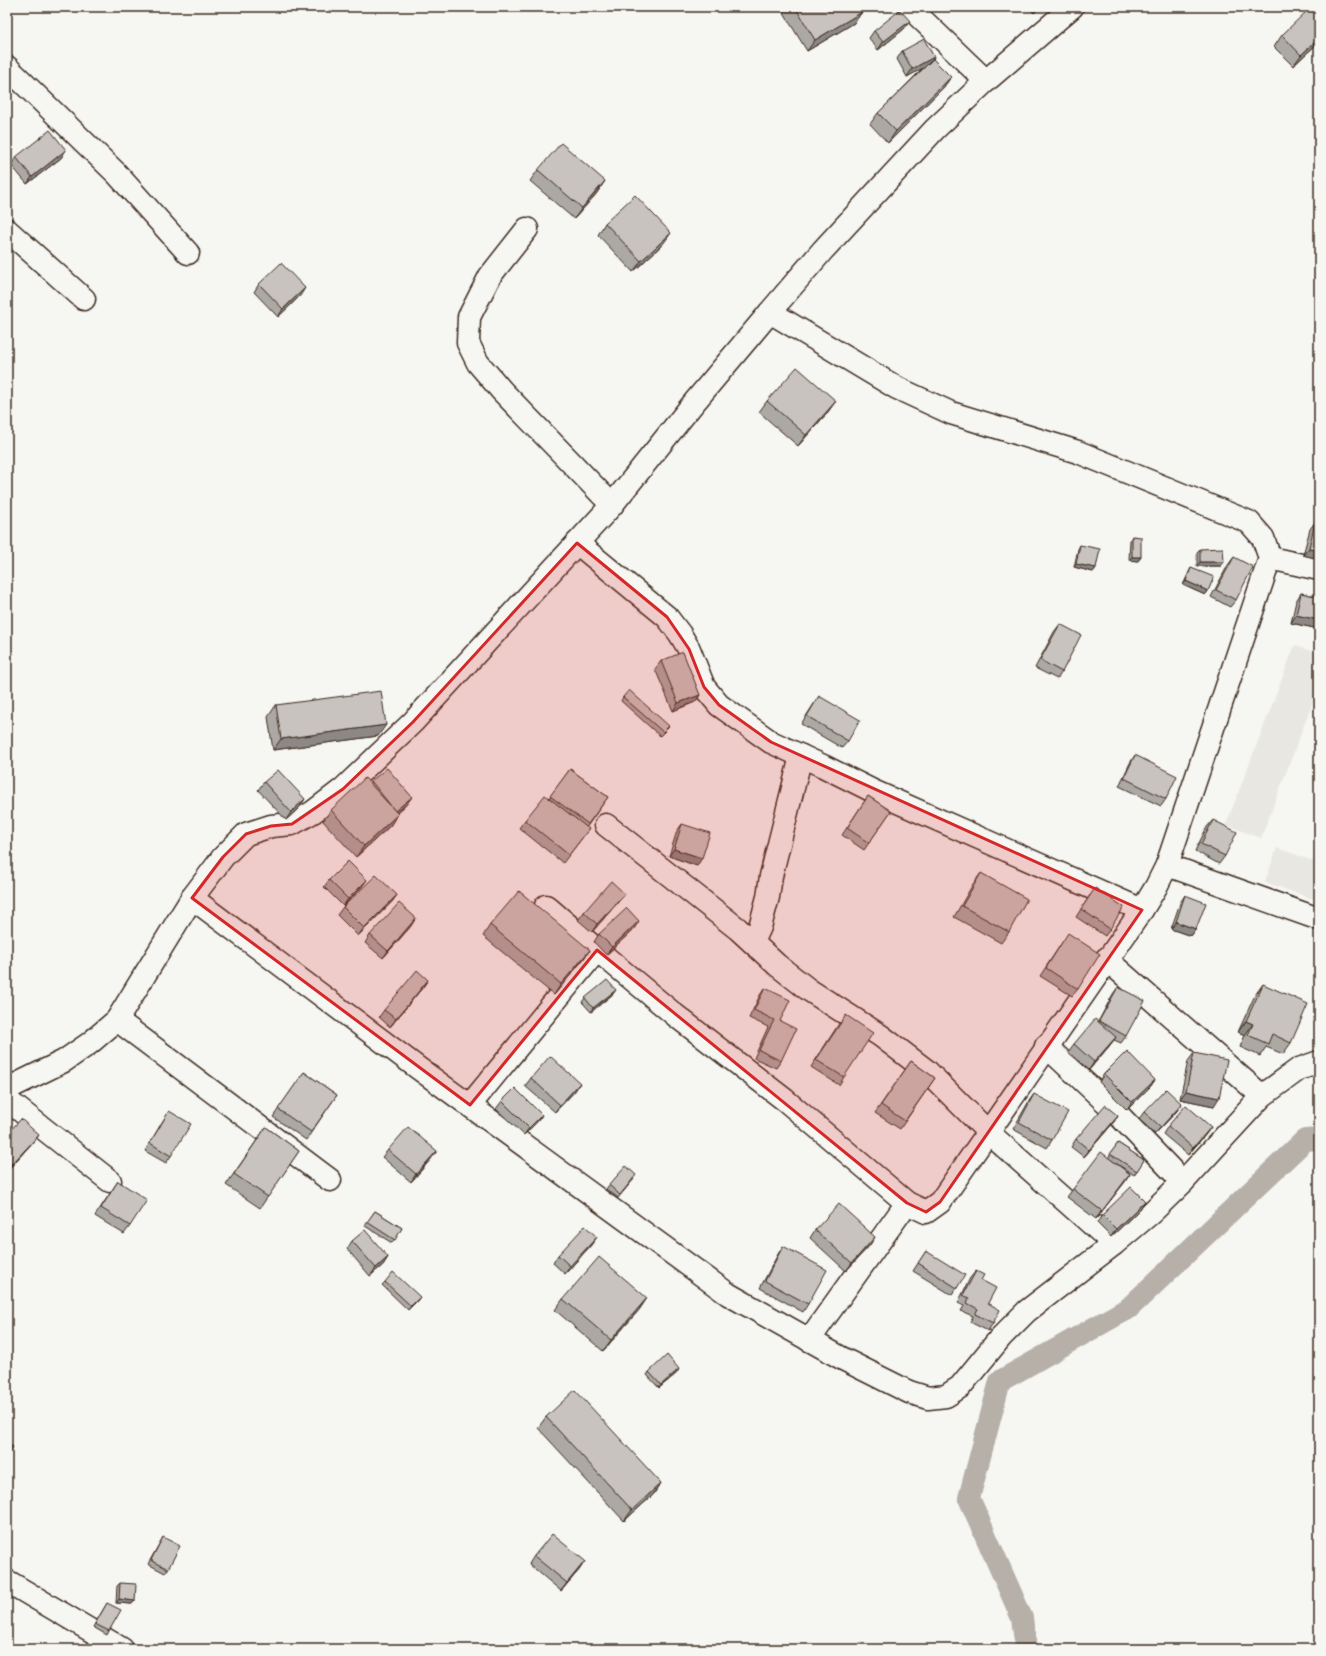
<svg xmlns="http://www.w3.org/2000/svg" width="1326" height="1656" font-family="Mynerve,sans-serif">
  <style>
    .built { fill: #e8e7e2 }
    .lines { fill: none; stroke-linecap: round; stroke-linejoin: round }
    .canal { stroke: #b6b0a9; stroke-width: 22 }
    .minor-casing { stroke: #3b2a1e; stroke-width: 25 }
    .minor { stroke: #f6f6f2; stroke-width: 22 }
    .wall { fill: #aca8a3; stroke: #3b2a1e }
    .shaded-wall { fill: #8c8885; stroke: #3b2a1e }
    .building { fill: #c8c3be; stroke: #3b2a1e }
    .marked { fill: #d62828; fill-opacity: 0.2; stroke: #d62828; stroke-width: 3; stroke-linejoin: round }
  </style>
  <rect width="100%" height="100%" fill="#f6f6f2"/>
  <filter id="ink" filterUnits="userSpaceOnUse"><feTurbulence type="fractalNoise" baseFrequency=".025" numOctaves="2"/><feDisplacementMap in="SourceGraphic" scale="8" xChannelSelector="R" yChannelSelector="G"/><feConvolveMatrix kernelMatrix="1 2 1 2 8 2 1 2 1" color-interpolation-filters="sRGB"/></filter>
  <g filter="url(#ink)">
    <g class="built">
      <polygon points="1295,645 1319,654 1319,686 1261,838 1226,825"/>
      <polygon points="1277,848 1319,863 1319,901 1265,882"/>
    </g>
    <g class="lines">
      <polyline class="canal" points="1026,1649 1022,1618 969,1498 1000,1381 1129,1308 1305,1140 1319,1139"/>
      <g class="minor-casing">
        <g id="minor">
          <polyline points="909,7 986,81"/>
          <polyline points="7,67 116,173 188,253"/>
          <polyline points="527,229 490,276 469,317 468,343 478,363 502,391 612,505"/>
          <polyline points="7,230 84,299"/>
          <polyline points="770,312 823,250 935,129 986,81 1072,7"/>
          <polyline points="577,543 667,617 680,634 689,649 704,687 719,705 771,742 823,766 873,791 1142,910 1156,887 1167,865"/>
          <polyline points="1270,558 1319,569"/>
          <polyline points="606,825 738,929 777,965 809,990 881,1036 927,1071 989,1133 1114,1244"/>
          <polyline points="192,898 223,857 246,834 271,826 292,824 313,812 343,789 413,722 612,505 692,405 770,312 897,388 951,413 1078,452 1249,522 1263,538 1270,558 1167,865 1319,919"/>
          <polyline points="546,906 597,950"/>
          <polyline points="753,942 760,927 768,897 771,876 801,756"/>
          <polyline points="1106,959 1262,1096"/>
          <polyline points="117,1020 330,1180"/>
          <polyline points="1046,1046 1112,1108 1183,1182"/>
          <polyline points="7,1089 64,1061 90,1043 117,1020 192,898 418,1068 728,1294 845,1360 909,1392 928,1398 946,1396 960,1387 1001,1337 1027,1311 1114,1244 1151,1213 1183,1182 1262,1096 1299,1069 1319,1062"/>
          <polyline points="7,1100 110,1181"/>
          <polyline points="470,1105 597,950 675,1015 785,1100 907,1203 926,1212 940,1202 1142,910"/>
          <polyline points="809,1340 907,1203"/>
          <polyline points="7,1581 122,1649"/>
        </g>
      </g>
      <use href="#minor" class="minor"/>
    </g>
    <g class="wall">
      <polygon points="780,7 859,7 862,12 854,23 807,51"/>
      <polygon points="1028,7 1040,7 1034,13"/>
      <polygon points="1319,7 1319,42 1293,66 1274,47 1282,35"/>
      <polygon points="904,29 878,50 869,38 874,31"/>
      <polygon points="902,51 934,57 933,59 951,77 943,88 888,143 870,124 878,113 924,67 907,77 897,59"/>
      <polygon points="66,150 61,158 27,184 11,165 16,157"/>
      <polygon points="538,170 597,193 574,219 530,181"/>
      <polygon points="605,223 663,244 633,272 598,235"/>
      <polygon points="259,284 300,296 278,317 254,292"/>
      <polygon points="767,401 828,412 798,446 759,412"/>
      <polygon points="1315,522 1319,559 1303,555 1310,529"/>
      <polygon points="1132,536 1141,557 1138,561 1129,560 1130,540"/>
      <polygon points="1080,545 1096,568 1093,572 1074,567 1078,549"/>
      <polygon points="1200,549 1224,562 1221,566 1197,566 1197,552"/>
      <polygon points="1234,557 1236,600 1230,607 1211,597 1228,565"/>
      <polygon points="1191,568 1208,591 1205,595 1183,585 1189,572"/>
      <polygon points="1301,593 1319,597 1319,629 1291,623 1296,601"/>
      <polygon points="1060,624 1062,672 1057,679 1035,668 1054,632"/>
      <polygon points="661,661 700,695 695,702 673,711 655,669"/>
      <polygon points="819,696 848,741 842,748 801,724"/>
      <polygon points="623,697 666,730 660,736 621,701"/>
      <polygon points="276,705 378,736 273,750 268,717"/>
      <polygon points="1135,755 1166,799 1161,806 1119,786 1130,763"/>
      <polygon points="570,769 608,797 586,828 589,829 563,863 519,828 525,820 549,798"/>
      <polygon points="371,781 406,805 397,813 390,826 356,857 323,821 331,810 370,783"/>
      <polygon points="264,782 300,807 286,820 258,790"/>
      <polygon points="868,796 891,811 864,850 842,835"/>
      <polygon points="1213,820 1225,856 1219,864 1195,851 1207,827"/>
      <polygon points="682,824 697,866 669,856 677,831"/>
      <polygon points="981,873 1009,932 1001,943 954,917 973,884"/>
      <polygon points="329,880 361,888 343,906 324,887"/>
      <polygon points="625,894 619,901 592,932 578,920 584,912"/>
      <polygon points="397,895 391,903 358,936 337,915 343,907"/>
      <polygon points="1090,895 1110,929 1105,936 1076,917"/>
      <polygon points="1185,895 1196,929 1191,936 1171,929 1180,903"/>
      <polygon points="490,925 590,950 582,961 554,995 483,936"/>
      <polygon points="411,926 383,958 365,943 370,935"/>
      <polygon points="634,929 606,955 594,942 599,934"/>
      <polygon points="1063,941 1078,989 1072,996 1040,976"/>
      <polygon points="1263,984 1291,1043 1283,1054 1266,1047 1260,1056 1240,1047 1245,1035 1238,1032 1255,995"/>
      <polygon points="423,987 390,1027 379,1017 384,1010"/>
      <polygon points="1118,987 1126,1036 1121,1043 1114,1040 1110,1045 1089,1070 1068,1052 1074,1044 1098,1022 1113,994"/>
      <polygon points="765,988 780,1021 781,1061 776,1068 754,1058 768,1027 749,1018 760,995"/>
      <polygon points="613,994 591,1012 582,1002 585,998"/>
      <polygon points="840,1022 844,1077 839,1085 811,1067"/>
      <polygon points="1194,1053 1214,1106 1180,1099 1188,1061"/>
      <polygon points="911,1061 935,1078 900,1129 875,1113"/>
      <polygon points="304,1072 337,1095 306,1140 273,1117"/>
      <polygon points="1104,1074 1155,1080 1150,1087 1127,1110 1099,1082"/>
      <polygon points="531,1078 575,1091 555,1112 525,1086"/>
      <polygon points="1034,1094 1052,1140 1047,1148 1013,1129 1029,1101"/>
      <polygon points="502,1101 542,1115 537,1122 524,1135 496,1109"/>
      <polygon points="169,1111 171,1156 166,1163 145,1151 164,1119"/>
      <polygon points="1177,1111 1155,1134 1139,1119 1144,1112"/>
      <polygon points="1118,1116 1113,1123 1084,1157 1071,1147 1076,1139"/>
      <polygon points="1168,1126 1211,1127 1206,1134 1188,1155 1163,1134"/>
      <polygon points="266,1127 299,1151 260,1208 226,1185"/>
      <polygon points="7,1134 39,1135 33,1142 7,1171"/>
      <polygon points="1118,1143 1144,1160 1134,1175 1111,1160 1130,1174 1096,1219 1067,1197 1073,1189 1108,1158"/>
      <polygon points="388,1150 431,1159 411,1182 382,1157"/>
      <polygon points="634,1179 618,1198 606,1189 609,1185"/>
      <polygon points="118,1181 130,1226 124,1234 95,1216"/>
      <polygon points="1145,1201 1140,1209 1111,1237 1097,1223 1102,1215"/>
      <polygon points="375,1211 402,1228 392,1243 365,1226"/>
      <polygon points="815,1230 870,1245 846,1271 810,1238"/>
      <polygon points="352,1241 388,1257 383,1265 370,1276 347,1249"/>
      <polygon points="592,1244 565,1274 553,1263 558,1255"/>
      <polygon points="783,1246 808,1304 803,1312 760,1288 778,1254"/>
      <polygon points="926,1251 957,1288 952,1295 913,1271"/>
      <polygon points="976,1271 981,1280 993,1323 988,1331 970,1322 973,1316 961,1311 964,1306 958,1303 970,1278"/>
      <polygon points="385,1282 417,1301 408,1310 382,1285"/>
      <polygon points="647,1298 639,1310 603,1351 555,1310 563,1299"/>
      <polygon points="649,1372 677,1373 659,1388 647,1375"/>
      <polygon points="546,1417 661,1483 653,1495 624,1521 538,1428"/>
      <polygon points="163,1537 168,1569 165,1573 148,1564"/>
      <polygon points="534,1556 580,1569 561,1591 529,1564"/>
      <polygon points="120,1583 132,1604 116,1603 117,1586"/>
      <polygon points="107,1603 109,1631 107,1635 93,1627"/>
    </g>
    <g class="shaded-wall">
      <polygon points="1038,7 1040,7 1034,13"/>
      <polygon points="862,12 854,23 807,51 815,40"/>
      <polygon points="910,21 904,29 878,50 883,42"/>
      <polygon points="1319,38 1319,42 1293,66 1301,55"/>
      <polygon points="934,57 929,65 907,77 912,69"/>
      <polygon points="951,77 943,88 888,143 896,131"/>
      <polygon points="66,150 61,158 27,184 32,177"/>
      <polygon points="605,181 597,193 574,219 582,208"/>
      <polygon points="671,233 663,244 633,272 641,261"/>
      <polygon points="305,288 300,296 278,317 283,309"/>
      <polygon points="836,401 828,412 798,446 806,435"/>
      <polygon points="1309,548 1319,550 1319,559 1303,555"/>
      <polygon points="1132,557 1141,557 1138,561 1129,560"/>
      <polygon points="1200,562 1224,562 1221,566 1197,566"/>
      <polygon points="1076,564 1096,568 1093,572 1074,567"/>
      <polygon points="1186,581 1208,591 1205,595 1183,585"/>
      <polygon points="1296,615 1319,620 1319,629 1291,623"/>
      <polygon points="700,695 695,702 673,711 678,703"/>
      <polygon points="386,725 378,736 273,750 281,739"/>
      <polygon points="412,797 406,805 390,818 395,811"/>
      <polygon points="305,799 300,807 286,820 291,812"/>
      <polygon points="398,814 390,826 356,857 364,846"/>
      <polygon points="674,849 702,858 697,866 669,856"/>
      <polygon points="367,880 361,888 343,906 348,899"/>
      <polygon points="625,894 619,901 592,932 597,924"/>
      <polygon points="397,895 391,903 358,936 364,928"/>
      <polygon points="416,918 411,926 383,958 388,951"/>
      <polygon points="639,921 634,929 606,955 612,947"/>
      <polygon points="1176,922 1196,929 1191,936 1171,929"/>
      <polygon points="590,950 582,961 554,995 561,984"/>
      <polygon points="428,980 423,987 390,1027 396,1019"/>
      <polygon points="616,990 613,994 591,1012 593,1008"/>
      <polygon points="1246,1021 1253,1024 1245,1035 1238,1032"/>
      <polygon points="1116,1037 1110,1045 1089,1070 1094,1062"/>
      <polygon points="1155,1080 1150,1087 1127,1110 1132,1102"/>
      <polygon points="580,1083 575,1091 555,1112 560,1105"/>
      <polygon points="1186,1091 1219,1098 1214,1106 1180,1099"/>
      <polygon points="1182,1104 1177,1111 1155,1134 1161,1127"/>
      <polygon points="542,1115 537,1122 524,1135 529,1128"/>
      <polygon points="1118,1116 1113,1123 1084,1157 1089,1150"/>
      <polygon points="1211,1127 1206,1134 1188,1155 1193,1148"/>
      <polygon points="39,1135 33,1142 7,1171 12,1164"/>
      <polygon points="437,1151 431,1159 411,1182 416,1174"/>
      <polygon points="1130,1174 1125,1182 1096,1219 1102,1211"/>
      <polygon points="1145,1201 1140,1209 1111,1237 1116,1229"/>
      <polygon points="597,1237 592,1244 565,1274 570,1266"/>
      <polygon points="875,1237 870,1245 846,1271 852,1263"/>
      <polygon points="388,1257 383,1265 370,1276 376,1268"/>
      <polygon points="420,1297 417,1301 408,1310 411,1306"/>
      <polygon points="647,1298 639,1310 603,1351 611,1340"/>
      <polygon points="679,1369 677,1373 659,1388 661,1385"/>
      <polygon points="661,1483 653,1495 624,1521 632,1510"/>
      <polygon points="585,1561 580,1569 561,1591 567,1583"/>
      <polygon points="119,1599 135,1601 132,1604 116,1603"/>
    </g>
    <g class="building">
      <polygon points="795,7 859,7 862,12 815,40"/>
      <polygon points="1311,7 1319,7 1319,38 1301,55 1282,35"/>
      <polygon points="900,10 910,21 883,42 874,31"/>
      <polygon points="924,39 934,57 912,69 902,51"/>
      <polygon points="933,59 951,77 896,131 878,113"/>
      <polygon points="50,130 66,150 32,177 16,157"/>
      <polygon points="561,143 605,181 582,208 538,170"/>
      <polygon points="635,195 671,233 641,261 605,223"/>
      <polygon points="281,263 305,288 283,309 259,284"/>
      <polygon points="797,367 836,401 806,435 767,401"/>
      <polygon points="1315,522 1319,523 1319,550 1309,548"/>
      <polygon points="1132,536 1141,537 1141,557 1132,557"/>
      <polygon points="1080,545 1100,549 1096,568 1076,564"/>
      <polygon points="1223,548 1224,562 1200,562 1200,549"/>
      <polygon points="1234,557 1253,567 1236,600 1216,590"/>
      <polygon points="1191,568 1214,577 1208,591 1186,581"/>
      <polygon points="1301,593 1319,597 1319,620 1296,615"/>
      <polygon points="1060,624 1081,635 1062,672 1040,660"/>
      <polygon points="683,652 700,695 678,703 661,661"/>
      <polygon points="629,690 669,726 663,732 623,697"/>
      <polygon points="381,691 386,725 281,739 276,705"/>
      <polygon points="819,696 860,720 848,741 807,716"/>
      <polygon points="1135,755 1177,776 1166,799 1124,778"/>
      <polygon points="387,768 412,797 395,811 371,781"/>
      <polygon points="570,769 608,797 588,824 550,796"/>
      <polygon points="278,770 305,799 291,812 264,782"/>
      <polygon points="365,778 398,814 364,846 331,810"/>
      <polygon points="545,795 589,829 569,855 525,820"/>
      <polygon points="868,796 891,811 869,843 847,828"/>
      <polygon points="1213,820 1237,832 1225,856 1201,844"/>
      <polygon points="682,824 710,833 702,858 674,849"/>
      <polygon points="348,861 367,880 348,899 329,880"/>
      <polygon points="981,873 1027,899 1009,932 962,906"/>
      <polygon points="376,875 397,895 364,928 343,907"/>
      <polygon points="611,881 625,894 597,924 584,912"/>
      <polygon points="1095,888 1124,907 1110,929 1081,909"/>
      <polygon points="519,891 590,950 561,984 490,925"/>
      <polygon points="1185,895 1206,903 1196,929 1176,922"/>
      <polygon points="399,903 416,918 388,951 370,935"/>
      <polygon points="627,908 639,921 612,947 599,934"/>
      <polygon points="1068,933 1100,954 1078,989 1046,968"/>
      <polygon points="417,970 428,980 396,1019 384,1010"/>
      <polygon points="607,980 616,990 593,1008 585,998"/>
      <polygon points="1263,984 1308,1004 1291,1043 1272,1034 1268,1044 1248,1035 1253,1024 1246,1021"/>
      <polygon points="1118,987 1145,1001 1126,1036 1099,1021"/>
      <polygon points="765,988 790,1000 780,1021 796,1029 781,1061 759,1050 774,1020 754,1010"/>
      <polygon points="846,1015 873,1033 844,1077 816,1060"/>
      <polygon points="1095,1019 1116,1037 1094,1062 1074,1044"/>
      <polygon points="1127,1051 1155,1080 1132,1102 1104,1074"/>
      <polygon points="1194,1053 1227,1060 1219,1098 1186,1091"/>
      <polygon points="550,1056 580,1083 560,1105 531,1078"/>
      <polygon points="911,1061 935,1078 905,1121 881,1105"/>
      <polygon points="304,1072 337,1095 311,1132 278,1109"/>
      <polygon points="515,1088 542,1115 529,1128 502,1101"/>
      <polygon points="1166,1089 1182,1104 1161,1127 1144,1112"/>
      <polygon points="1034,1094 1068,1112 1052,1140 1019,1122"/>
      <polygon points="1105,1105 1118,1116 1089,1150 1076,1139"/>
      <polygon points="1186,1105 1211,1127 1193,1148 1168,1126"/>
      <polygon points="169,1111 191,1124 171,1156 150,1143"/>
      <polygon points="21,1119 39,1135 12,1164 7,1159 7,1134"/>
      <polygon points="266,1127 299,1151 268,1197 234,1174"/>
      <polygon points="408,1127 437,1151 416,1174 388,1150"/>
      <polygon points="1118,1143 1144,1160 1137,1171 1110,1154"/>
      <polygon points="1101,1152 1130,1174 1102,1211 1073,1189"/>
      <polygon points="626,1166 636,1175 620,1195 609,1185"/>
      <polygon points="118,1181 147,1200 130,1226 101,1208"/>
      <polygon points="1131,1187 1145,1201 1116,1229 1102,1215"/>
      <polygon points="839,1204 875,1237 852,1263 815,1230"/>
      <polygon points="375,1211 402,1228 395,1240 367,1222"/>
      <polygon points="585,1226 597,1237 570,1266 558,1255"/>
      <polygon points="365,1230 388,1257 376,1268 352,1241"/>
      <polygon points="783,1246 827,1270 808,1304 765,1281"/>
      <polygon points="926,1251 965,1275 957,1288 918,1263"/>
      <polygon points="599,1257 647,1298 611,1340 563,1299"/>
      <polygon points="976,1271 984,1275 981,1280 996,1288 988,1303 1000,1310 993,1323 975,1314 978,1309 967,1303 969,1298 963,1295"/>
      <polygon points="393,1272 420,1297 411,1306 385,1282"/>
      <polygon points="667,1355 679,1369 661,1385 649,1372"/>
      <polygon points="575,1390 661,1483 632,1510 546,1417"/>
      <polygon points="7,1443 13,1447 7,1455"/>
      <polygon points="552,1534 585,1561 567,1583 534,1556"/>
      <polygon points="163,1537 180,1546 168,1569 151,1560"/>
      <polygon points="120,1583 136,1584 135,1601 119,1599"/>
      <polygon points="107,1603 121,1610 109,1631 95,1624"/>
    </g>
  </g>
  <path class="marked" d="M577 543 667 617 689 649 704 687 719 705 771 742 1142 910 940 1202 926 1212 907 1203 597 950 470 1105 192 898 223 857 246 834 271 826 292 824 343 789 413 722Z"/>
  <rect width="1326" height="1656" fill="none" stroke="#f6f6f2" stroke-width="24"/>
  <rect x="12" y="12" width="1302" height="1632" fill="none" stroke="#3b2a1e" stroke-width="1.5" filter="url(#ink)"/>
</svg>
